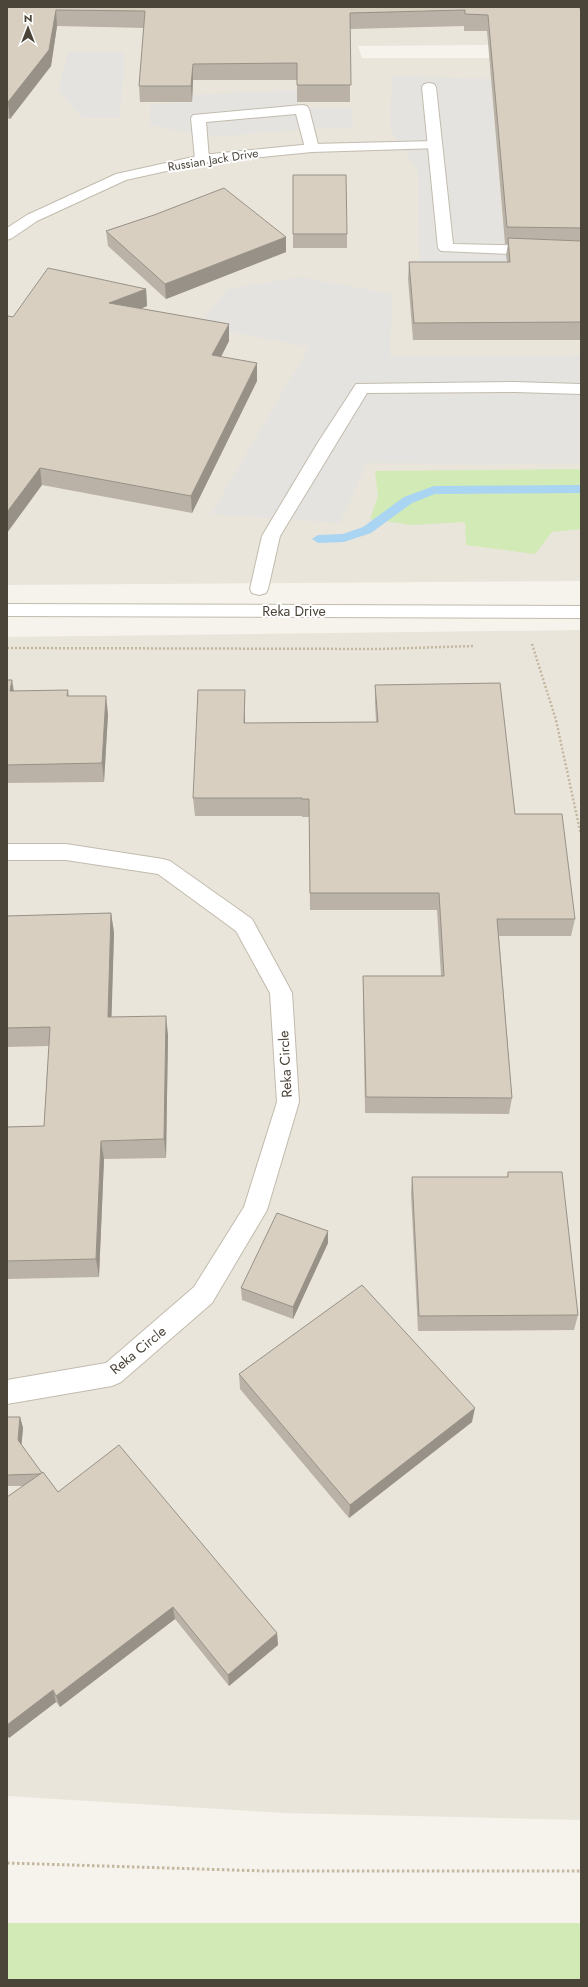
<svg xmlns="http://www.w3.org/2000/svg" width="588" height="1987" font-family="Jost,sans-serif">
  <style>
    .residential { fill: #eae5da }
    .green { fill: #d2eab5 }
    .parking { fill: #e5e3e0 }
    .lines { fill: none; stroke-linecap: round; stroke-linejoin: round }
    .stream { fill: #a9d4f2; fill-rule: evenodd }
    .lane-casing { stroke: #c2bbae; stroke-width: 2 }
    .street-casing { stroke: #c2bbae; stroke-width: 2 }
    .path-far1 { stroke: #c4b79f; stroke-width: 2.5; stroke-dasharray: 2 2; stroke-linecap: butt }
    .path { stroke: #c4b79f; stroke-width: 3; stroke-dasharray: 2.5 2.5; stroke-linecap: butt }
    .lane { fill: #fff; fill-rule: evenodd }
    .street { fill: #fff; fill-rule: evenodd }
    .wall { fill: #bab2a6 }
    .shaded-wall { fill: #979187 }
    .building { fill: #d8cfc1; stroke: #979187 }
    .labels { text-anchor: middle; dominant-baseline: central; stroke-width: 4; stroke-linejoin: round; paint-order: stroke }
    .far-street-label { font-size: 12px; fill: #4b4439; stroke: #fff }
    .street-label { font-size: 14px; fill: #4b4439; stroke: #fff }
  </style>
  <rect width="100%" height="100%" fill="#f6f3ec"/>
  <g class="residential">
    <polygon points="7,7 581,7 581,44 358,46 362,58 581,58 581,581 7,585"/>
    <polygon points="581,630 581,1820 284,1813 7,1796 7,637"/>
  </g>
  <g class="green">
    <polygon points="581,469 581,529 552,532 535,554 466,545 465,522 413,525 370,519 378,496 375,471"/>
    <rect x="7" y="1923" width="574" height="57"/>
  </g>
  <g class="parking">
    <polygon points="68,52 125,53 120,118 82,118 58,90"/>
    <polygon points="392,76 491,79 502,222 581,223 581,264 419,262 418,171 390,130"/>
    <polygon points="297,90 299,107 352,108 353,128 308,129 213,137 149,125 151,105 192,102 192,95"/>
    <polygon points="300,277 392,294 390,356 581,355 581,464 367,463 340,523 211,514 309,347 199,326 227,289"/>
  </g>
  <g class="lines">
    <polygon class="stream" points="581,485 581,493 435,494 412,503 371,533 344,542 318,543 312,539 318,535 343,534 363,527 404,497 434,486"/>
    <g class="lane-casing">
      <g id="lane">
        <polygon points="429,83 434,84 436,87 453,244 581,247 581,257 441,251 438,248 422,87 424,84"/>
        <polygon points="302,105 307,106 309,109 319,148 317,151 307,151 305,148 296,114 206,122 209,159 207,162 197,162 195,159 191,118 193,115"/>
        <polygon points="514,382 581,384 581,394 514,392 367,393 280,536 268,589 266,593 259,595 252,593 250,589 262,536 317,444 356,384"/>
        <polygon points="7,844 66,844 163,859 170,861 252,919 289,987 292,993 299,1102 267,1210 212,1303 121,1382 112,1386 7,1404 7,1380 106,1363 194,1287 244,1207 277,1102 270,993 236,931 158,874 66,860 7,860"/>
      </g>
    </g>
    <g class="street-casing">
      <g id="street">
        <polygon points="435,141 440,142 442,145 440,148 312,152 202,163 126,180 37,221 12,238 7,240 7,228 27,215 116,174 202,155 312,144"/>
        <polygon points="7,604 581,606 581,618 7,616"/>
      </g>
    </g>
    <g class="path-far1">
      <polyline points="532,644 556,720 581,835"/>
      <polyline points="7,648 381,649 473,646"/>
    </g>
    <polyline class="path" points="7,1863 264,1871 581,1871"/>
    <use href="#lane" class="lane"/>
    <use href="#street" class="street"/>
  </g>
  <g class="wall">
    <polygon points="7,7 580,7 581,16 581,340 413,340 408,279 409,262 507,262 506,255 508,244 505,244 487,31 464,31 464,26 350,29 350,102 297,102 297,80 193,80 192,102 140,102 139,86 144,28 57,26 51,66 10,119 7,118"/>
    <polygon points="293,175 347,234 347,248 293,248"/>
    <polygon points="154,215 286,237 286,252 166,299 108,246 106,231"/>
    <polygon points="146,289 147,306 141,309 229,341 221,357 257,363 257,381 192,513 42,485 13,317"/>
    <polygon points="7,680 14,691 68,690 69,696 108,714 104,782 7,783"/>
    <polygon points="375,685 515,814 575,919 571,936 499,936 512,1098 509,1114 365,1113 363,993 363,976 441,976 437,910 310,910 309,817 302,817 302,816 195,816 193,798 245,708 245,723 376,722 375,703"/>
    <polygon points="111,913 114,933 111,1017 168,1035 166,1158 104,1159 99,1277 7,1279 7,1127 44,1126 49,1046 7,1047 7,916"/>
    <polygon points="508,1172 578,1315 574,1330 418,1331 411,1194 412,1177 507,1177"/>
    <polygon points="328,1243 293,1319 242,1300 241,1288"/>
    <polygon points="239,1374 472,1422 349,1518 240,1389"/>
    <polygon points="7,1417 20,1417 23,1428 21,1445 42,1473 58,1492 277,1633 278,1645 229,1686 175,1619 60,1707 56,1702 9,1738 7,1735 7,1497 23,1486 7,1486"/>
  </g>
  <g class="shaded-wall">
    <polygon points="56,10 57,26 51,66 10,119 8,102"/>
    <polygon points="193,64 193,80 192,102 191,86"/>
    <polygon points="286,237 286,252 166,299 165,284"/>
    <polygon points="146,289 147,306 110,321 109,303"/>
    <polygon points="229,324 229,341 213,372 212,355"/>
    <polygon points="257,363 257,381 192,513 191,496"/>
    <polygon points="40,468 42,485 7,533 7,512"/>
    <polygon points="12,680 15,698 10,691"/>
    <polygon points="245,690 245,741 244,723"/>
    <polygon points="106,696 108,714 104,782 102,763"/>
    <polygon points="111,913 114,933 111,1036 108,1017"/>
    <polygon points="166,1016 168,1035 166,1158 164,1139"/>
    <polygon points="101,1141 104,1159 99,1277 96,1259"/>
    <polygon points="328,1231 328,1243 293,1319 293,1307"/>
    <polygon points="475,1408 472,1422 349,1518 350,1505"/>
    <polygon points="20,1417 23,1428 21,1451 18,1440"/>
    <polygon points="173,1607 175,1619 60,1707 56,1696"/>
    <polygon points="277,1633 278,1645 229,1686 228,1675"/>
    <polygon points="53,1690 56,1702 9,1738 7,1734 7,1725"/>
  </g>
  <g class="building">
    <polygon points="7,7 580,7 581,16 581,228 507,227 488,15 465,14 465,10 350,13 351,85 297,85 297,63 193,64 191,86 139,86 145,11 56,10 49,50 8,102 7,102"/>
    <polygon points="293,175 346,175 347,234 293,234"/>
    <polygon points="224,188 286,237 165,284 106,231 154,215"/>
    <polygon points="508,238 581,241 581,322 414,323 409,262 510,262"/>
    <polygon points="48,268 146,289 109,303 229,324 212,355 257,363 191,496 40,468 7,512 7,318 8,316 13,317"/>
    <polygon points="7,680 12,680 10,691 68,690 67,696 106,696 102,763 7,765"/>
    <polygon points="500,683 515,814 562,814 575,919 497,919 512,1098 366,1097 363,976 444,976 439,893 310,893 309,799 302,799 302,798 193,798 198,690 245,690 244,723 378,722 375,685"/>
    <polygon points="111,913 108,1017 166,1016 164,1139 101,1141 96,1259 7,1261 7,1127 44,1126 50,1027 7,1028 7,916"/>
    <polygon points="508,1172 562,1172 578,1315 419,1316 412,1177 508,1177"/>
    <polygon points="277,1213 328,1231 293,1307 241,1288"/>
    <polygon points="362,1285 475,1408 350,1505 239,1374"/>
    <polygon points="7,1417 20,1417 18,1440 42,1473 39,1474 7,1475"/>
    <polygon points="119,1445 277,1633 228,1675 173,1607 56,1696 53,1690 7,1725 7,1497 43,1472 58,1492"/>
  </g>
  <g class="labels">
    <g class="far-street-label">
      <text transform="translate(213 160) rotate(-9)">Russian Jack Drive</text>
    </g>
    <g class="street-label">
      <text x="294" y="611">Reka Drive</text>
      <text transform="translate(285 1064) rotate(-93)">Reka Circle</text>
      <text transform="translate(138 1350) rotate(-39)">Reka Circle</text>
    </g>
  </g>
  <rect width="588" height="1987" fill="none" stroke="#4b4439" stroke-width="16"/>
  <g transform="translate(28 28)" stroke="#ffffff" stroke-width="3" paint-order="stroke">
  <path d="M0-3L7 15L0 10L-7 15Z" fill="#4b4439"/>
  <text y="-6" font-size="11" font-weight="bold" text-anchor="middle" fill="#4b4439">N</text>
  </g>
</svg>
